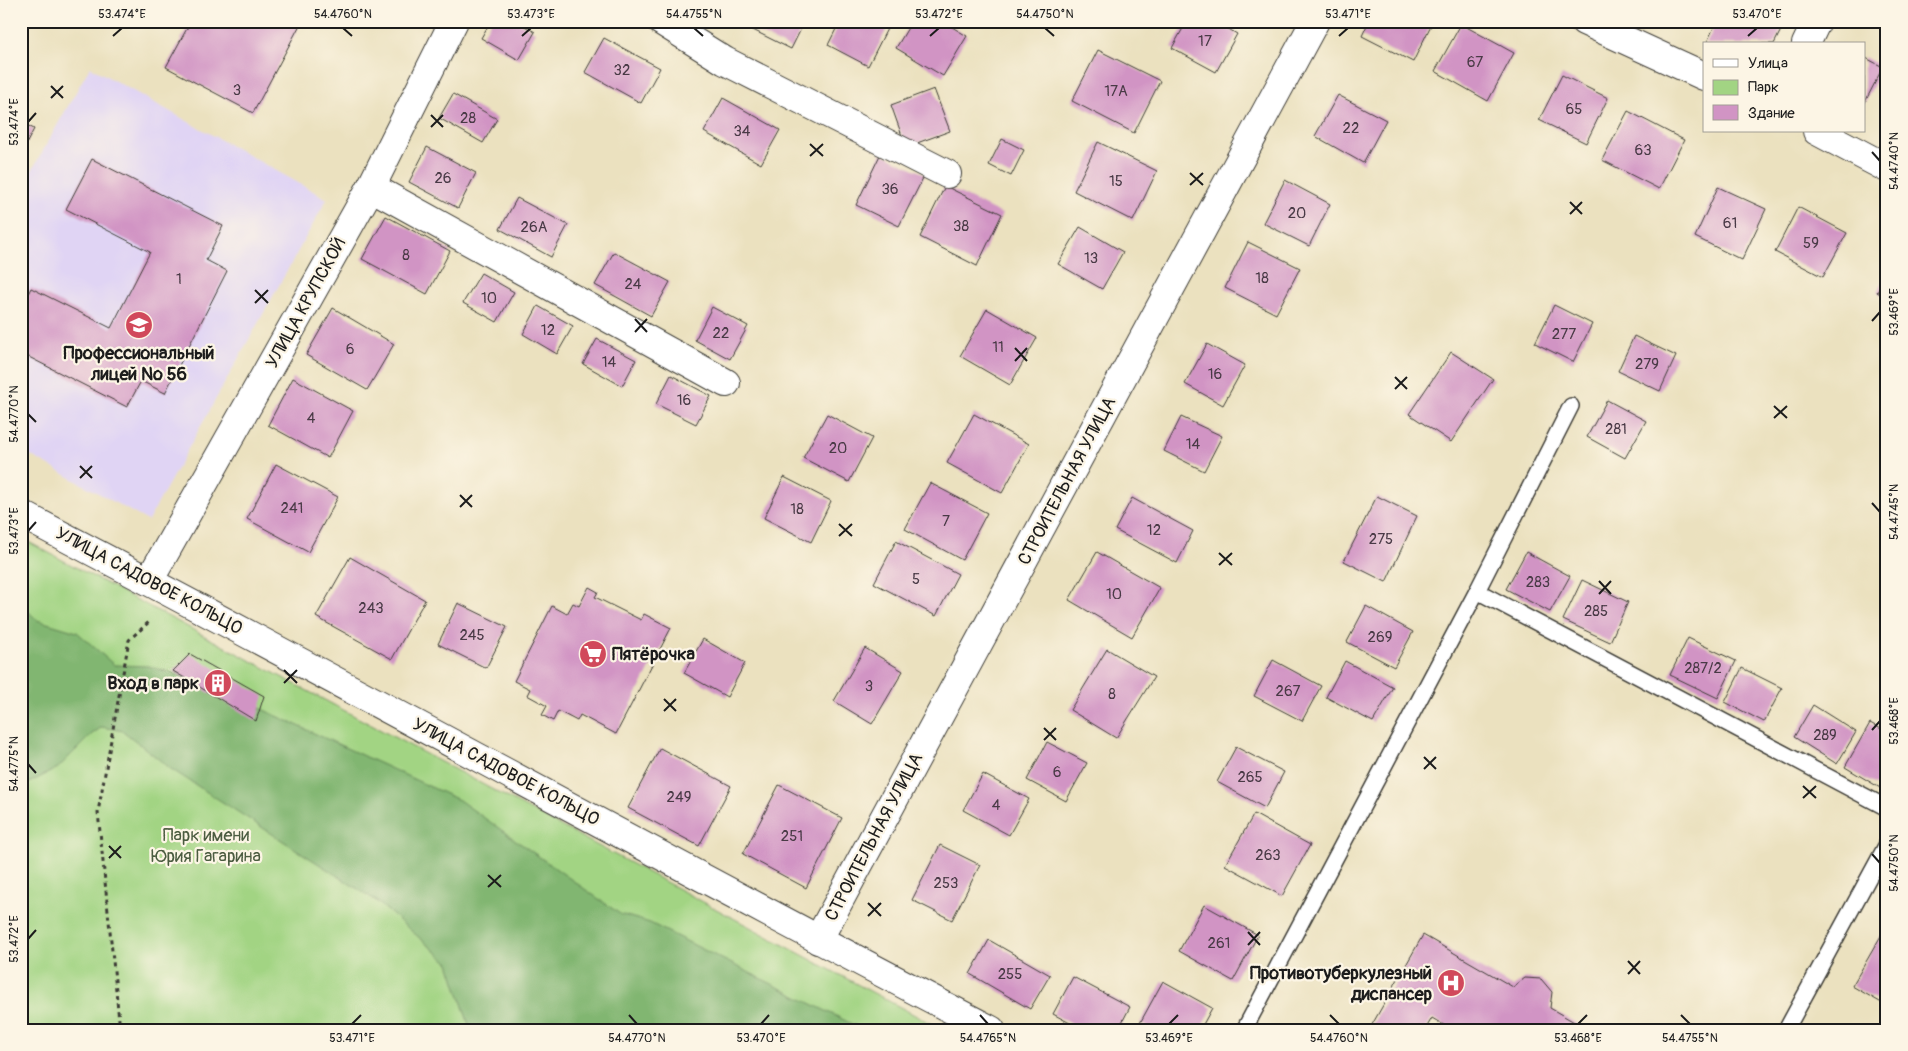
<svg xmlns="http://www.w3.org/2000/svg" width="1908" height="1051" font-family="Pangolin,sans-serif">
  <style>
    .built { fill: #e0d4f4 }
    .green { fill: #a2d483; stroke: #5f7850 }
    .forest { fill: #81b671; stroke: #4e6946 }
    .building { fill: #d194c4 }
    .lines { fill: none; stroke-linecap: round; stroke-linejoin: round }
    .lane-casing { stroke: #3b3a34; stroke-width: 18 }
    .street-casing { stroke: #3b3a34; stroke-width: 30 }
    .secondary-casing { stroke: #3b3a34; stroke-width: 30 }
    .path { stroke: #3b3a34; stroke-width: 3; stroke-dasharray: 4 4; stroke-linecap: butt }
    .lane { stroke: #fff; stroke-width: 15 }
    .street { stroke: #fff; stroke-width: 28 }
    .secondary { stroke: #fff; stroke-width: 28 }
    .ticks { fill: none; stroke: #1c1c1c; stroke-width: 2 }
    .labels { text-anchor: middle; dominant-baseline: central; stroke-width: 4.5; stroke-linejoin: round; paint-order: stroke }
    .number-label { font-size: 15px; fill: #493a46 }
    .street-label { font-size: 18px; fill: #1c1c1c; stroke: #fcf5e5 }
    .poi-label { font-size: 18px; font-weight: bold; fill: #1c1c1c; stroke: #fcf5e5; text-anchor: end }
    .park-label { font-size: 18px; fill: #4b5c40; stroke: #fcf5e5 }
    .neatline { fill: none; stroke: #1c1c1c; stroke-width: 2 }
    .ticks-label { font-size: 12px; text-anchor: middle; fill: #1c1c1c }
  </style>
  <rect width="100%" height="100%" fill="#fcf5e5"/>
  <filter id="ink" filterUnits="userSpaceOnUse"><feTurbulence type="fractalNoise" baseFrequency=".02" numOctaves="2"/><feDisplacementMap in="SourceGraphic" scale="10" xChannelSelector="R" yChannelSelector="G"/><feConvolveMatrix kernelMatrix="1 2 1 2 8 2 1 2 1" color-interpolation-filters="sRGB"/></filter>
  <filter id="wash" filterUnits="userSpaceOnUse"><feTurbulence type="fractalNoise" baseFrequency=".0096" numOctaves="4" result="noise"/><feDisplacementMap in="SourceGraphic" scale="20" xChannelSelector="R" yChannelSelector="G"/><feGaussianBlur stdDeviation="1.12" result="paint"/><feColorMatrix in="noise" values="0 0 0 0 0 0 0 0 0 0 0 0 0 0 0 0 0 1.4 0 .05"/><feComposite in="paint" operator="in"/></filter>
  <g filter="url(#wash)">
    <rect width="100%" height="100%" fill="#ebe1bf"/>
    <polygon class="built" points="90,67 327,199 148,521 21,450 21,190"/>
    <polygon class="green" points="21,538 943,1030 21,1030"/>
    <polygon class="forest" points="21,604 37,620 77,632 114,665 148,666 201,681 459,800 620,914 650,923 864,1030 467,1030 469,1025 449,963 375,900 171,769 123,731 102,727 92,734 58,768 21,787"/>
    <g id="blocks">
      <g class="building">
        <polygon points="191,21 302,21 253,113 166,67"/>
        <polygon points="491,21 516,21 535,32 519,60 481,38"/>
        <polygon points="755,21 805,21 791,49 751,29"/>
        <polygon points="840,21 891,21 868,66 828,45"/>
        <polygon points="912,21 942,21 967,36 943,76 896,48"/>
        <polygon points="1187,21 1215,21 1237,34 1216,72 1172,48"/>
        <polygon points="1369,21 1433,21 1413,62 1362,36"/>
        <polygon points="1717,21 1778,21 1784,24 1774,44 1706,44"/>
        <polygon points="1461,24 1514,53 1488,101 1435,71"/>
        <polygon points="604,38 660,68 641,103 585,72"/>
        <polygon points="1098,50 1160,81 1134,133 1072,101"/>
        <polygon points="1864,57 1883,67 1864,104"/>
        <polygon points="1562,75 1608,98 1586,143 1539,120"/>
        <polygon points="934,89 950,131 906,147 891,105"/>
        <polygon points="453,94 497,119 483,143 439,118"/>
        <polygon points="1338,95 1386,120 1363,163 1315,136"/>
        <polygon points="723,98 780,130 761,164 704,132"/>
        <polygon points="1628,111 1684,140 1659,189 1602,160"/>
        <polygon points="21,122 34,129 21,154"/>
        <polygon points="1002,139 1024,150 1011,176 989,165"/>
        <polygon points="1098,142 1157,171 1133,221 1074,191"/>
        <polygon points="427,147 476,173 458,208 409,182"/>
        <polygon points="881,153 925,174 899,226 856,205"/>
        <polygon points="92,159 223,226 206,260 227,271 165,393 141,381 127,407 21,353 21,307 31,288 111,328 150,252 66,209"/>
        <polygon points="1285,180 1330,204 1309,246 1263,223"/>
        <polygon points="945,186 1002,214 977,266 920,237"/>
        <polygon points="1718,187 1766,209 1742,260 1695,237"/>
        <polygon points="517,198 568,225 551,257 500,229"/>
        <polygon points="1798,207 1847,233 1823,277 1775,252"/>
        <polygon points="386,216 450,251 427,294 362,259"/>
        <polygon points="1080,227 1123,252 1102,289 1058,264"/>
        <polygon points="1248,242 1300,268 1276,314 1225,288"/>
        <polygon points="614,252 670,282 651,316 595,285"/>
        <polygon points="481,273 514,292 497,322 463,303"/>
        <polygon points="1887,276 1887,298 1877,292"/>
        <polygon points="1554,305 1592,324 1573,362 1535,343"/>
        <polygon points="538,306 573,326 557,354 523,334"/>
        <polygon points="712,307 748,326 730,359 695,340"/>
        <polygon points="333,308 394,344 367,390 306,355"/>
        <polygon points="987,309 1037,338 1010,385 960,356"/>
        <polygon points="1634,336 1676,356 1660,391 1618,371"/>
        <polygon points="597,339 636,360 622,386 583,364"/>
        <polygon points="1207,344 1245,365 1223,405 1185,384"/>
        <polygon points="1451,352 1493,379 1451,442 1409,414"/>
        <polygon points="671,375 711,396 696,424 656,404"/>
        <polygon points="293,378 353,411 328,458 268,425"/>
        <polygon points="1607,400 1646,421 1625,458 1587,437"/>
        <polygon points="827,414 872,438 849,482 803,458"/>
        <polygon points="974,414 1029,444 1002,493 947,463"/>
        <polygon points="1181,417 1222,436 1204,471 1164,451"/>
        <polygon points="276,464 338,497 308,552 247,519"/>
        <polygon points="784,477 831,501 811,542 764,518"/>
        <polygon points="930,483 987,513 962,560 905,529"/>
        <polygon points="1377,496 1417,516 1386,582 1344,561"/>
        <polygon points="1132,498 1193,531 1177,563 1115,530"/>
        <polygon points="896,541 958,574 936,616 874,583"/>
        <polygon points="1097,552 1160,588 1132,637 1069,600"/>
        <polygon points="1526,552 1570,576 1550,612 1506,589"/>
        <polygon points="350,557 425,600 392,659 316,617"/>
        <polygon points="1582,580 1628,602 1610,642 1563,620"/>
        <polygon points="1887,581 1887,592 1882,589"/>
        <polygon points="589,587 598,592 595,597 641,620 644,614 671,628 616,734 580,715 577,721 558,711 553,721 542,715 547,706 527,695 530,689 514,681 552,606 567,614 573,603 579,606"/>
        <polygon points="458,603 507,627 486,668 438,644"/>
        <polygon points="1366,606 1413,632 1394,667 1347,642"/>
        <polygon points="1688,638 1736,661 1718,698 1670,675"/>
        <polygon points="703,639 745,663 727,697 684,673"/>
        <polygon points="865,648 903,671 872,724 834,701"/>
        <polygon points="1107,649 1154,677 1116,738 1070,710"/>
        <polygon points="190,654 264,696 256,721 173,671"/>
        <polygon points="1273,660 1321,686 1302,721 1254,696"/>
        <polygon points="1345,661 1393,687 1373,722 1326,697"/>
        <polygon points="1742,668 1782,688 1764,722 1725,702"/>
        <polygon points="1813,705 1856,732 1837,764 1794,737"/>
        <polygon points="1870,723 1887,732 1887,792 1845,767"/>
        <polygon points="1047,742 1087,763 1066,801 1027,780"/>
        <polygon points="1236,747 1284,772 1265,808 1217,782"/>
        <polygon points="660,748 731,786 699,846 628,808"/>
        <polygon points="983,774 1029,799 1009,835 963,810"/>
        <polygon points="779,785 842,818 806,888 743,854"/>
        <polygon points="1254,814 1310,845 1282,896 1225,865"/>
        <polygon points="940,845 980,865 952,920 912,900"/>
        <polygon points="1204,905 1258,935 1233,981 1179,951"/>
        <polygon points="1882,934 1887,936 1887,1006 1852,986"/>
        <polygon points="1423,935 1513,987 1525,978 1541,979 1552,992 1550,1008 1588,1030 1452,1030 1432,1018 1425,1030 1369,1030"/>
        <polygon points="989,940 1050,975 1030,1009 970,974"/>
        <polygon points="1073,977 1130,1007 1118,1030 1083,1030 1053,1014"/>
        <polygon points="1163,981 1212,1008 1200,1030 1152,1030 1140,1023"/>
      </g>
    </g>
  </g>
  <g filter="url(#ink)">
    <use href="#blocks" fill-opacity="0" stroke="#3b3a34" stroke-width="1"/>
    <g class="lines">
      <g class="lane-casing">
        <g id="lane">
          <polyline points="1477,591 1571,406"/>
          <polyline points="1244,1030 1477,591 1887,808"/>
          <polyline points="1786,1030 1887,844"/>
        </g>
      </g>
      <g class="street-casing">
        <g id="street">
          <polyline points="661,21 725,61 947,174"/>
          <polyline points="1584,21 1704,76"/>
          <polyline points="1806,44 1817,21"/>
          <polyline points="1817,131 1887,168"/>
          <polyline points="371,187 726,383"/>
          <polyline points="818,940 1315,21"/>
        </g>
      </g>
      <g class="secondary-casing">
        <g id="secondary">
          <path d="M21 514C346 684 666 861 991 1030"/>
          <polyline points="149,581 371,187 454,21"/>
        </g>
      </g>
      <polyline class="path" points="120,1030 98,812 129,640 149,622"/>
      <use href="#lane" class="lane"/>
      <use href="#street" class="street"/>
      <use href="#secondary" class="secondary"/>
    </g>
  </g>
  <path class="ticks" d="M343 28 352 36M694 28 703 36M1045 28 1054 36M113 36 122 28M522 36 531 28M930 36 939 28M1339 36 1348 28M1748 36 1757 28M51 86 63 98M51 98 63 86M431 115 443 127M28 122 36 113M431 127 443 115M810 144 823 156M1872 152 1880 161M810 156 823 144M1190 173 1203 185M1190 185 1203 173M1570 202 1582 214M1570 214 1582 202M255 290 268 303M255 303 268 290M635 319 647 332M1872 321 1880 312M635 332 647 319M1015 348 1027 361M1015 361 1027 348M1395 377 1407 389M1395 389 1407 377M1774 406 1787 418M28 414 36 422M1774 418 1787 406M80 466 92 478M80 478 92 466M460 495 472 507M1872 503 1880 512M460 507 472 495M839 524 852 536M28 531 36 522M839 536 852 524M1219 553 1232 565M1219 565 1232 553M1599 581 1611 594M1599 594 1611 581M284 670 297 683M284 683 297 670M664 699 676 711M664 711 676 699M1044 728 1056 740M1872 730 1880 721M1044 740 1056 728M1424 757 1436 769M28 764 36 773M1424 769 1436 757M1803 786 1816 798M1803 798 1816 786M109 846 121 858M1872 854 1880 863M109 858 121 846M488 875 501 887M488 887 501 875M868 903 881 916M868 916 881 903M1248 932 1260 945M28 939 36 930M1248 945 1260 932M1628 961 1640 974M1628 974 1640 961M629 1015 637 1024M980 1015 988 1024M1330 1015 1339 1024M1681 1015 1690 1024M352 1024 361 1015M761 1024 769 1015M1169 1024 1178 1015M1578 1024 1587 1015"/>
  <defs>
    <g id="university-disc" transform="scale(1.4375)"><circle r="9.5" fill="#d1495b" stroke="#fcf5e5"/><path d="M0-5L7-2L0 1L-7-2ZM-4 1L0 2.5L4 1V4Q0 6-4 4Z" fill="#fff"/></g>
    <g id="supermarket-disc" transform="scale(1.4375)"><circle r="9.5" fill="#d1495b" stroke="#fcf5e5"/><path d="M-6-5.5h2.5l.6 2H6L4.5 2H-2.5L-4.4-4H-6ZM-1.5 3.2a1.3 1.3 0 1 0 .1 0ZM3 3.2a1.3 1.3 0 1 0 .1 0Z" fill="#fff"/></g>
    <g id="building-disc" transform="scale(1.4375)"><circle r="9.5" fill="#d1495b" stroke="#fcf5e5"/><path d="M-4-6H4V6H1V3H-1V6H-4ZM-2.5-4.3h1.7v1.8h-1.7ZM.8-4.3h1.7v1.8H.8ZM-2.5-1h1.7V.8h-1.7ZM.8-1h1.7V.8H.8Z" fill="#fff"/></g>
    <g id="hospital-disc" transform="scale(1.4375)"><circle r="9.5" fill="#d1495b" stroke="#fcf5e5"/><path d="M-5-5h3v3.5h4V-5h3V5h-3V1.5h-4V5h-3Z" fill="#fff"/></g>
  </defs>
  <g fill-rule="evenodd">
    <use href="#university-disc" x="139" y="325"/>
    <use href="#supermarket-disc" x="593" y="654"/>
    <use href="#building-disc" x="218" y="683"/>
    <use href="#hospital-disc" x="1451" y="983"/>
  </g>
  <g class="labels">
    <g class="number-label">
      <text x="1205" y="41">17</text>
      <text x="1475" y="62">67</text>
      <text x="622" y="70">32</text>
      <text x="237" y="90">3</text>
      <text x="1116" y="91">17А</text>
      <text x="1574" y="109">65</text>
      <text x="468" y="118">28</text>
      <text x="1351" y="128">22</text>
      <text x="742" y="131">34</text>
      <text x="1643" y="150">63</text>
      <text x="443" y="178">26</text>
      <text x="1116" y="181">15</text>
      <text x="890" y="189">36</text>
      <text x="1297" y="213">20</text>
      <text x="1730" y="223">61</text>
      <text x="961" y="226">38</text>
      <text x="534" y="227">26А</text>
      <text x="1811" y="243">59</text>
      <text x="406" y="255">8</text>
      <text x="1091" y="258">13</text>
      <text x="1262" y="278">18</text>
      <text x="179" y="279">1</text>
      <text x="633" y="284">24</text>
      <text x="489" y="298">10</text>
      <text x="548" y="330">12</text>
      <text x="721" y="333">22</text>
      <text x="1564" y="334">277</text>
      <text x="998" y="347">11</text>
      <text x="350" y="349">6</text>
      <text x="609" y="362">14</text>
      <text x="1647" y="364">279</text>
      <text x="1215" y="374">16</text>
      <text x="684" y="400">16</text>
      <text x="311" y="418">4</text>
      <text x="1616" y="429">281</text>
      <text x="1193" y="444">14</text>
      <text x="838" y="448">20</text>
      <text x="292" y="508">241</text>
      <text x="797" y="509">18</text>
      <text x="946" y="521">7</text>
      <text x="1154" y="530">12</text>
      <text x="1381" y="539">275</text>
      <text x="916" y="579">5</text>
      <text x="1538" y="582">283</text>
      <text x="1114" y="594">10</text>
      <text x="371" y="608">243</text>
      <text x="1596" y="611">285</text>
      <text x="472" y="635">245</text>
      <text x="1380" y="637">269</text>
      <text x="1703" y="668">287/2</text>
      <text x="869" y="686">3</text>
      <text x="1288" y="691">267</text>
      <text x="1112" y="694">8</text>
      <text x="1825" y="735">289</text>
      <text x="1057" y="772">6</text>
      <text x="1250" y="777">265</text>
      <text x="679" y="797">249</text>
      <text x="996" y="805">4</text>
      <text x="792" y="836">251</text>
      <text x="1268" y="855">263</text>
      <text x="946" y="883">253</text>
      <text x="1219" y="943">261</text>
      <text x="1010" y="974">255</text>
    </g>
    <g class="street-label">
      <text transform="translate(306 303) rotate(-61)">УЛИЦА КРУПСКОЙ</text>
      <text transform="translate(1067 481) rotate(-62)">СТРОИТЕЛЬНАЯ УЛИЦА</text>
      <text transform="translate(149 581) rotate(28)">УЛИЦА САДОВОЕ КОЛЬЦО</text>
      <text transform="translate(506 772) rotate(28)">УЛИЦА САДОВОЕ КОЛЬЦО</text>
      <text transform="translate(874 837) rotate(-62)">СТРОИТЕЛЬНАЯ УЛИЦА</text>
    </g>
    <g class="poi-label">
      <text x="139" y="353" text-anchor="middle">Профессиональный<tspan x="139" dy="21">лицей № 56</tspan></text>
      <text x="612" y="654" text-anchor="start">Пятёрочка</text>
      <text x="199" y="683">Вход в парк</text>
      <text x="1432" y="973">Противотуберкулезный<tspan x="1432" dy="21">диспансер</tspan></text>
    </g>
    <g class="park-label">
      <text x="206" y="835">Парк имени<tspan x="206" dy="21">Юрия Гагарина</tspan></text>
    </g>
  </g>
  <rect width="1908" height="1051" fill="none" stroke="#fcf5e5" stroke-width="55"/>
  <rect x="1703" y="42" width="162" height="90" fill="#fcf5e5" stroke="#a29e95"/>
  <rect x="1713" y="59" width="25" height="8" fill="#ffffff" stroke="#a29e95"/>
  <text x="1748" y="68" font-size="15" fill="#1c1c1c">Улица</text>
  <rect x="1713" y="80" width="25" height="15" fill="#a2d483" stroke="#a29e95"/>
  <text x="1748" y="92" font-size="15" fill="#1c1c1c">Парк</text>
  <rect x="1713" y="105" width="25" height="15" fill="#d194c4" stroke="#a29e95"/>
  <text x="1748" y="118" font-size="15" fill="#1c1c1c">Здание</text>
  <rect x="28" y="28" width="1852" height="996" class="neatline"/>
  <g class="ticks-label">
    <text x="122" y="18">53.474°E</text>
    <text x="343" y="18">54.4760°N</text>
    <text x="531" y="18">53.473°E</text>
    <text x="694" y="18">54.4755°N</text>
    <text x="939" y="18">53.472°E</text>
    <text x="1045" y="18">54.4750°N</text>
    <text x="1348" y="18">53.471°E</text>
    <text x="1757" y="18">53.470°E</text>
    <text transform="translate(14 122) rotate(-90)" y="4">53.474°E</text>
    <text transform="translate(1894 161) rotate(-90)" y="4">54.4740°N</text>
    <text transform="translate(1894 312) rotate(-90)" y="4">53.469°E</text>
    <text transform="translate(14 414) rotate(-90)" y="4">54.4770°N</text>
    <text transform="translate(1894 512) rotate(-90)" y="4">54.4745°N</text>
    <text transform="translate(14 531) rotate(-90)" y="4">53.473°E</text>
    <text transform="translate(1894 721) rotate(-90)" y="4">53.468°E</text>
    <text transform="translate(14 764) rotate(-90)" y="4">54.4775°N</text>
    <text transform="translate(1894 863) rotate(-90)" y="4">54.4750°N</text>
    <text transform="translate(14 939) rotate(-90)" y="4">53.472°E</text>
    <text x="352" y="1042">53.471°E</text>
    <text x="637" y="1042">54.4770°N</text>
    <text x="761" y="1042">53.470°E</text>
    <text x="988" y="1042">54.4765°N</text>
    <text x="1169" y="1042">53.469°E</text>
    <text x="1339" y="1042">54.4760°N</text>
    <text x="1578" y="1042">53.468°E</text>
    <text x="1690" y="1042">54.4755°N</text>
  </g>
</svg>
